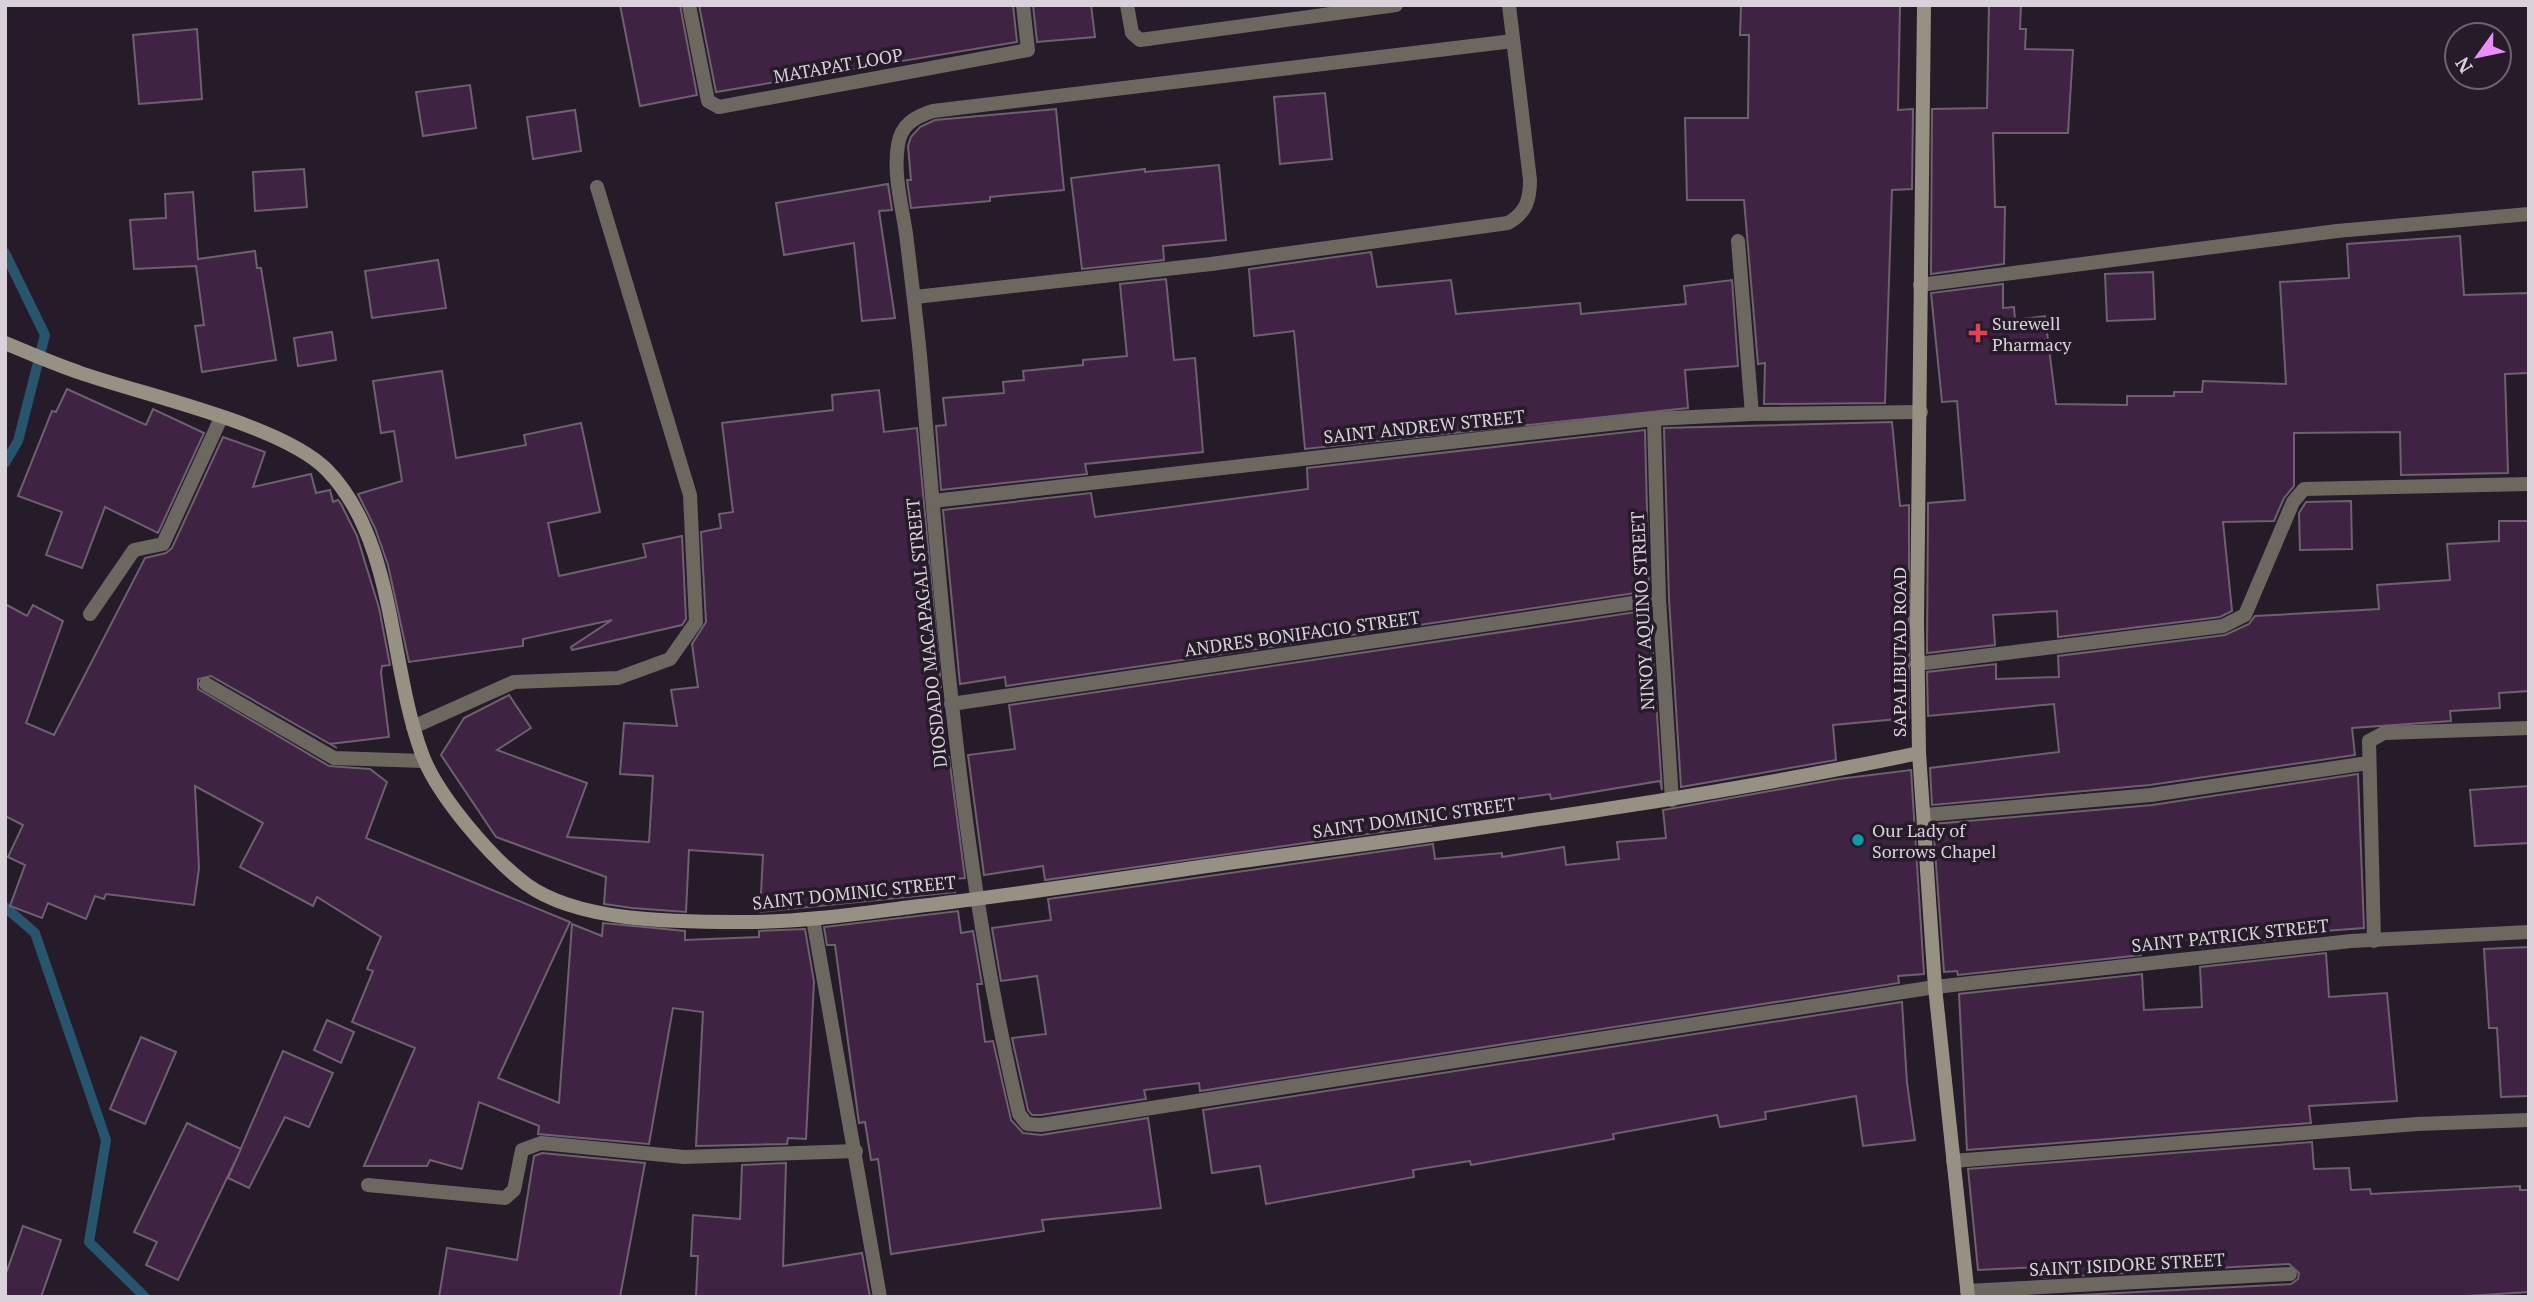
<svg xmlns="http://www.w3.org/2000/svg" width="2534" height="1302" font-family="'PT Serif',serif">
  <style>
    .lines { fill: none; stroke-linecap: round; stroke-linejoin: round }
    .stream { stroke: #27556e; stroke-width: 10 }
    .building { fill: #3e2342; stroke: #6d606f; stroke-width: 2 }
    .street { stroke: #6c6860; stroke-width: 14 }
    .secondary { stroke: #979184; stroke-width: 14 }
    .health-dot { fill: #e0444e; stroke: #261b28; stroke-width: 2.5 }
    .culture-dot { fill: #0f9aa8; stroke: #261b28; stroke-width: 2.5 }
    .labels { text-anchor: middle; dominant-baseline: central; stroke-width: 7; stroke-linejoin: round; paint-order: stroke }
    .street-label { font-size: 18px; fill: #dad2db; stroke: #261b28 }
    .poi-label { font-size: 18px; fill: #dad2db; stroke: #261b28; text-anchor: start }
  </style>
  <rect width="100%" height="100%" fill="#261b28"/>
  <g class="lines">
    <g class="stream">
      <polyline points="5,253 45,335 18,441 5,463"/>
      <polyline points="5,907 35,933 106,1140 89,1242 145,1297"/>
    </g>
  </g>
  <g class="building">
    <polygon points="620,5 680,5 697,95 640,106"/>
    <polygon points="699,5 1013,5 1017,42 716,92"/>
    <polygon points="1033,5 1091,5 1095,37 1037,42"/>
    <polygon points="1741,5 1900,5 1898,110 1913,109 1912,189 1892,190 1885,403 1764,404 1765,363 1758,364 1744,200 1687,200 1685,118 1748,118 1749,35 1740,35"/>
    <polygon points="1989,5 2021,5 2020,29 2026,29 2025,49 2073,50 2068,133 1993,133 1995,207 2005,207 2004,264 1931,274 1932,109 1987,108"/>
    <polygon points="197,29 202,99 139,104 133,35"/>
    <polygon points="470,85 476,128 423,136 416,92"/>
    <polygon points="1325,93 1332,159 1280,164 1274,97"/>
    <polygon points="1056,109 1064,190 990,197 990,201 911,208 907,180 911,180 908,146 911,137 920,127 935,120"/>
    <polygon points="575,110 581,151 533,159 527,117"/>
    <polygon points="1219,165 1226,240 1163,246 1164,260 1082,269 1071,178 1145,169 1145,172"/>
    <polygon points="304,169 307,207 255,211 253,172"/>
    <polygon points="888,184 892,210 879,211 895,318 862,321 854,243 784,255 776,203"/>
    <polygon points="193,192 198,259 255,251 257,268 261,268 276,360 202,372 195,326 204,325 196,266 134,269 130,220 166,218 165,194"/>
    <polygon points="2460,236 2464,295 2529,293 2529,373 2505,374 2508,473 2401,475 2400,432 2294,433 2294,486 2284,498 2274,521 2223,522 2232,611 2220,617 2058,637 2057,611 1993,615 1995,645 1927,653 1928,503 1965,500 1957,401 1942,402 1931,293 2003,284 2003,308 2014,307 2015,320 2045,316 2056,404 2127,405 2127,396 2174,396 2174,392 2202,392 2203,381 2286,384 2280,282 2349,278 2347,244"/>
    <polygon points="1371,252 1377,287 1451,280 1456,314 1580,303 1581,314 1686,304 1684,286 1732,280 1738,366 1685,370 1688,408 1305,449 1294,331 1254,336 1249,269"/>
    <polygon points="438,260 446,308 372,318 365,271"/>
    <polygon points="2153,272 2155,319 2107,321 2105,274"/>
    <polygon points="1166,279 1174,360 1195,358 1203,452 1085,464 1087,474 941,490 936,426 946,425 943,398 1004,393 1003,382 1024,380 1023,371 1083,365 1083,360 1127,356 1120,284"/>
    <polygon points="332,332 336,360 298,366 294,338"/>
    <polygon points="442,371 456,458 526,445 524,435 581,423 600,512 548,523 559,576 646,557 643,544 682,536 686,619 682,625 572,650 571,647 612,620 523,639 523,646 409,662 388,565 375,528 358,494 402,481 394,431 381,433 373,381"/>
    <polygon points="67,389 146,425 153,409 204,433 158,533 105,507 82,568 46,555 62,512 18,496 52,411 56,412"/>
    <polygon points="879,390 884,432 917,428 941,687 932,692 942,758 949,757 965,878 953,879 955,892 760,912 763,855 689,850 686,912 632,908 604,904 606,877 496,837 441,755 464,718 509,695 531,728 497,750 587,783 567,837 649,842 653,776 620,774 624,723 677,726 671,690 698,687 692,644 706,622 701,532 721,528 719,514 733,512 722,423 833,410 832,395"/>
    <polygon points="1892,422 1900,506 1909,505 1909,718 1833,725 1836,760 1681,787 1669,599 1664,428"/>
    <polygon points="1645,430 1649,591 1006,686 1005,677 960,684 943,510 1091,493 1095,517 1308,489 1307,468"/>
    <polygon points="223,437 265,452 253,487 311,474 316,493 330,490 333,502 338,500 341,504 357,536 379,608 390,665 382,666 381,673 389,737 330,744 337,748 211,676 198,679 198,689 329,766 370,769 387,782 366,838 570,922 498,1078 559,1103 572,924 602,936 603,923 685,931 685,940 759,937 759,931 805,929 814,982 806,1139 788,1138 787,1144 696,1146 703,1012 673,1008 649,1144 538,1134 539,1126 479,1102 462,1169 430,1160 427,1166 364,1166 415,1048 352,1022 373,971 367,969 381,937 317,897 313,906 240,867 263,823 195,786 199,868 194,905 106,894 104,899 95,896 86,919 48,903 42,918 10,906 25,865 8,857 23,825 5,816 5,604 27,616 33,605 63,621 26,723 54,735 145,558 166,553 172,548"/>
    <polygon points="2351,501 2352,549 2300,550 2299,513 2306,502"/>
    <polygon points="2499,521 2529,521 2529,691 2499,693 2500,708 2450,711 2451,721 2352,728 2355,755 2150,785 1932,805 1930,768 2059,752 2054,704 1928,716 1927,672 1996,664 1996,679 2059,677 2058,656 2225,635 2249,624 2255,616 2379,609 2377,585 2450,580 2447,544 2499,541"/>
    <polygon points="1650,610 1662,790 1660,781 1551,799 1550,794 1494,802 1495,807 1430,818 1431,825 1045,880 1043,866 984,875 968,755 1015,749 1009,705"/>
    <polygon points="1911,770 1924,974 1898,976 1899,983 1200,1091 1199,1083 1144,1090 1146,1099 1041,1115 1032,1115 1028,1110 1012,1038 1046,1034 1037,976 1001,981 992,928 1051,920 1048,899 1433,844 1435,859 1502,853 1502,857 1564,847 1566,865 1619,859 1617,842 1666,838 1663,810 1838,779"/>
    <polygon points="2358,774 2364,928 2325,931 2325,934 2199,948 2199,939 2140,942 2141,955 1958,975 1957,971 1944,972 1933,824 2152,805"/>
    <polygon points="2529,786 2529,843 2475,846 2470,790"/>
    <polygon points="958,911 961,933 973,931 982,984 977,984 985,1042 993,1041 1011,1120 1023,1133 1041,1135 1148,1118 1161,1208 1042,1220 1044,1231 891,1254 878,1159 871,1160 865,1122 859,1123 835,945 827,945 824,927"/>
    <polygon points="2529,947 2529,1096 2501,1097 2497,1028 2489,1028 2484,949"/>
    <polygon points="2326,953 2329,997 2387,993 2397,1101 2309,1106 2311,1123 1967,1150 1959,994 2142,974 2144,1010 2202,1007 2200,967"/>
    <polygon points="1902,1002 1907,1083 1915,1140 1863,1146 1856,1096 1765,1112 1766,1119 1720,1127 1717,1115 1613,1134 1614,1139 1471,1165 1470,1161 1413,1170 1414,1177 1266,1204 1260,1166 1212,1173 1203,1110"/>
    <polygon points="327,1020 354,1032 341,1063 314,1050"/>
    <polygon points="141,1037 176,1052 145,1124 110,1109"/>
    <polygon points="283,1051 333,1073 309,1127 285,1117 249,1188 228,1178"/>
    <polygon points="187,1123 241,1149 178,1280 146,1265 157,1242 134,1232"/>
    <polygon points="2312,1142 2314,1169 2349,1168 2351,1190 2370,1189 2371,1194 2520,1186 2520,1190 2529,1190 2529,1292 2451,1297 2041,1297 2291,1284 2298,1279 2299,1273 2289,1264 2038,1278 2037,1267 1978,1270 1968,1169"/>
    <polygon points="542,1153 645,1163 620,1297 439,1297 447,1248 517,1260 534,1156"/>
    <polygon points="786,1163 783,1266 862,1253 870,1297 696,1297 698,1256 691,1256 693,1215 740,1219 742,1165"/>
    <polygon points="23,1226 61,1240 41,1297 5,1297 5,1276"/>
  </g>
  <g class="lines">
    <g class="street">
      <polyline points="689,5 708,101 719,107 1028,50 1023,5"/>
      <polyline points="1127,5 1132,33 1140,40 1396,5"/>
      <path d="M1513 41 933 111C914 117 901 125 898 145 893 174 902 206 906 234 911 275 916 315 920 355 942 610 960 865 1019 1114L1027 1124 1041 1125 1935 987 2351 941 2529 932"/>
      <polyline points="1738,241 1752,414"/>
      <polyline points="1920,285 2337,231 2529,214"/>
      <path d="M915 297 1211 264 1508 223C1526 213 1530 200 1530 180L1509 5"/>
      <polyline points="1654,419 1659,599 1672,800"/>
      <polyline points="933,501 1654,419 1752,414 1921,412"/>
      <polyline points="90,614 134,550 163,544 221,418"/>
      <polyline points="1917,664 2223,626 2245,615 2293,502 2304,489 2529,484"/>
      <polyline points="206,684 334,758 424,761"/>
      <polyline points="951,704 1659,599"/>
      <polyline points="413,727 514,682 618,678 670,659 696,622 690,495 597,187"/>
      <polyline points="1925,815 2151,795 2368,763"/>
      <polyline points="813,919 880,1297"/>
      <polyline points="2374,941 2369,741 2384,733 2529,728"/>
      <polyline points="1953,1161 2417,1124 2529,1120"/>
      <polyline points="368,1185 505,1198 514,1190 522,1150 541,1143 684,1157 856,1151"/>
      <polyline points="1967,1291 2290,1274"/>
    </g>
    <g class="secondary">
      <polyline points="1924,5 1917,621 1919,753 1935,987 1968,1297"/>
      <path d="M5 343C29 353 54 364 78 372 142 395 282 424 327 470 396 541 389 666 422 754 437 795 491 858 526 884 579 923 680 922 744 922 800 922 856 914 911 907 1008 896 1104 881 1200 867 1441 833 1681 803 1919 753"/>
    </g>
  </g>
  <path class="health-dot" d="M1974.5 322.5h7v7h7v7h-7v7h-7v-7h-7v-7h7z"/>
  <circle class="culture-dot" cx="1858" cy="840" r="7"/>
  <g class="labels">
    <g class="street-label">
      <text transform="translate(838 65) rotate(-10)">MATAPAT LOOP</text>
      <text transform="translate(1424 426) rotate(-6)">SAINT ANDREW STREET</text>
      <text transform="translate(1642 611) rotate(-93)">NINOY AQUINO STREET</text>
      <text transform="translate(926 633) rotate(-96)">DIOSDADO MACAPAGAL STREET</text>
      <text transform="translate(1302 633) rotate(-8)">ANDRES BONIFACIO STREET</text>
      <text transform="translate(1899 652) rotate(-90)">SAPALIBUTAD ROAD</text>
      <text transform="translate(1414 817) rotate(-8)">SAINT DOMINIC STREET</text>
      <text transform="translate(854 892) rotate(-6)">SAINT DOMINIC STREET</text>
      <text transform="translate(2230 935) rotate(-6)">SAINT PATRICK STREET</text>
      <text transform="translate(2127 1264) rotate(-3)">SAINT ISIDORE STREET</text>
    </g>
    <g class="poi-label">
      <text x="1992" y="323">Surewell<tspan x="1992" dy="21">Pharmacy</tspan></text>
      <text x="1872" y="830">Our Lady of<tspan x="1872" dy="21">Sorrows Chapel</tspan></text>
    </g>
  </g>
  <rect width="2534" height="1302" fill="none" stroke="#dad2db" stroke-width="14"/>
  <g transform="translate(2478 56) rotate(237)"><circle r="33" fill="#261b28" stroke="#6e6470" stroke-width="2"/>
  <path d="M0-5L12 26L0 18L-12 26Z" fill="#ea8dfd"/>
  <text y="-10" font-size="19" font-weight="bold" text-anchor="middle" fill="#dad2db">N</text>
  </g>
</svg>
